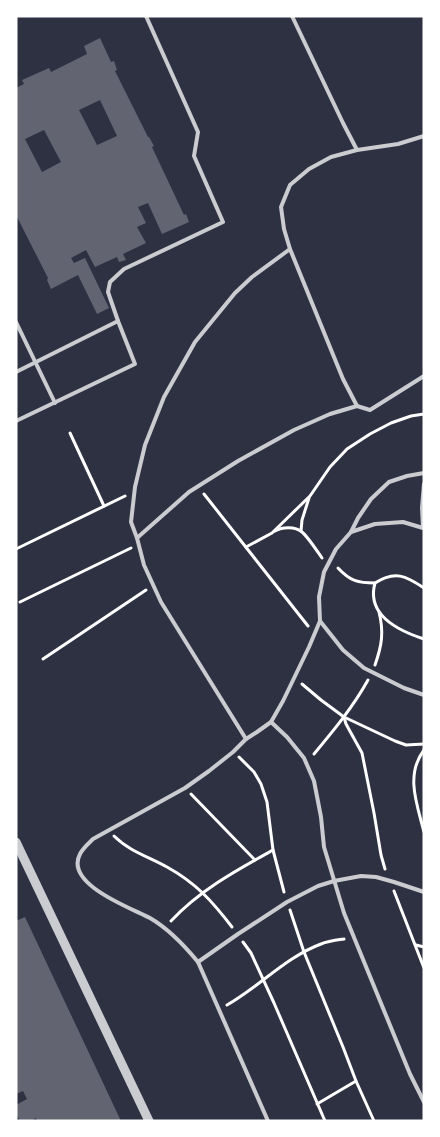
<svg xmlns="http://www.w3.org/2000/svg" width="440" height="1137" font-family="'Nunito Sans',sans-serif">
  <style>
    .building { fill: #626471; fill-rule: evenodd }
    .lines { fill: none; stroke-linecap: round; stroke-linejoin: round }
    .path { stroke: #fff; stroke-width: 3 }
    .service { stroke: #caccd0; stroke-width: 4 }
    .tertiary { stroke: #caccd0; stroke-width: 9 }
  </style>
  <rect width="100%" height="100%" fill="#2d3142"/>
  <g class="building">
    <path d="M100 38 111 62 114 61 117 70 115 71 148 137H149L154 146 152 147 184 215 186 214 189 222 162 234 148 203 138 207 146 223 137 227 146 243 123 254 126 260 119 262 117 257 95 267 86 250 71 258 74 263 85 258 109 308 97 314 78 275 51 289 47 280 48 278 16 215V88L24 84 22 80 49 68 51 72 87 54 84 46ZM100 100 117 136 97 145 79 110ZM44 130 61 162 42 172 25 139Z"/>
    <polygon points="25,917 121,1121 37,1121 36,1118 31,1121 20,1121 16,1114 16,1105 27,1099 23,1091 16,1094 16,921"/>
  </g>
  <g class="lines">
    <g class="path">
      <polyline points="70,433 104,506"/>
      <polyline points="204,494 308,626"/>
      <path d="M275 531C282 527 295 526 302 532 308 537 317 551 322 558"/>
      <polyline points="301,531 302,520 309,498"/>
      <polyline points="246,547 272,533 310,496 330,467 347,449 370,434 391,423 411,416 424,414"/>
      <polyline points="16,549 125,496"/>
      <path d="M338 568C350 581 358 583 375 583"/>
      <path d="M424 588C406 576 395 570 375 583 366 615 399 631 424 639"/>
      <polyline points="20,602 131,548"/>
      <polyline points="43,659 146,590"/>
      <path d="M375 665C382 645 384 632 379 612"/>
      <polyline points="302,684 321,700 344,717 395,741 406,745 424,744"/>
      <polyline points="344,717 346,724 362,753 374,813 381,855 385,869"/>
      <path d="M424 750C405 775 417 804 424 832"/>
      <path d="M314 754C334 730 353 707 368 680"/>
      <polyline points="239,757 254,772 261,784 267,802 273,850 284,892"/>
      <polyline points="191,794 255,860"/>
      <path d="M114 836C129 851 149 857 167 867 196 883 212 901 232 927"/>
      <polyline points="394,891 424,968"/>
      <polyline points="290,910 304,952 343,1047 356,1081 374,1121"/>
      <path d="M171 921C200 890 237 870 273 850"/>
      <polyline points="243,942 251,953 274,1003 325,1121"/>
      <polyline points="416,945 424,947"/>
      <path d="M227 1005C259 987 286 957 321 944 328 941 337 940 344 939"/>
      <polyline points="317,1104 356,1081"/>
    </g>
    <g class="service">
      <polyline points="292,16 343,123 357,150"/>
      <polyline points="16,322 55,403"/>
      <polyline points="16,372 118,321 108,292 110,282 124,269 223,222 194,156 198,132 146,16"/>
      <polyline points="357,406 343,379 334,357 290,249 284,229 281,207 290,185 309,169 331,157 357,150 398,144 424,136"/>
      <polyline points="16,421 135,364 118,321"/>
      <polyline points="351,532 375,524 403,522 423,528 422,508 424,484"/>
      <polyline points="137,538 189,492 238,461 294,430 330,414 357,406 370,410 424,376"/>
      <polyline points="320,621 343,650 364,668 404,688 424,695"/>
      <polyline points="271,722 287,737 304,758 314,781 321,817 324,847 344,913 410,1074 424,1102"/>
      <polyline points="246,739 161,602 144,565 137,538 131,522 135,487 145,445 164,397 195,342 235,293 252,277 290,249"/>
      <polyline points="198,962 238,934 287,902 318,886 334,881 361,876 376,877 394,882 424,892"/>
      <path d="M268 1121 198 962C184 945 169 929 150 918 131 908 64 884 80 854 83 848 88 844 93 839L185 788 209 771 233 752 246 739 257 732 271 722 283 701 309 647 320 621 319 597 324 572 336 549 351 532 358 518 371 499 389 482 407 476 424 473"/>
    </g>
    <polyline class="tertiary" points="16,842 149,1121"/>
  </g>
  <rect width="440" height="1137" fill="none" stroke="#ffffff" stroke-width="35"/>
</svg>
